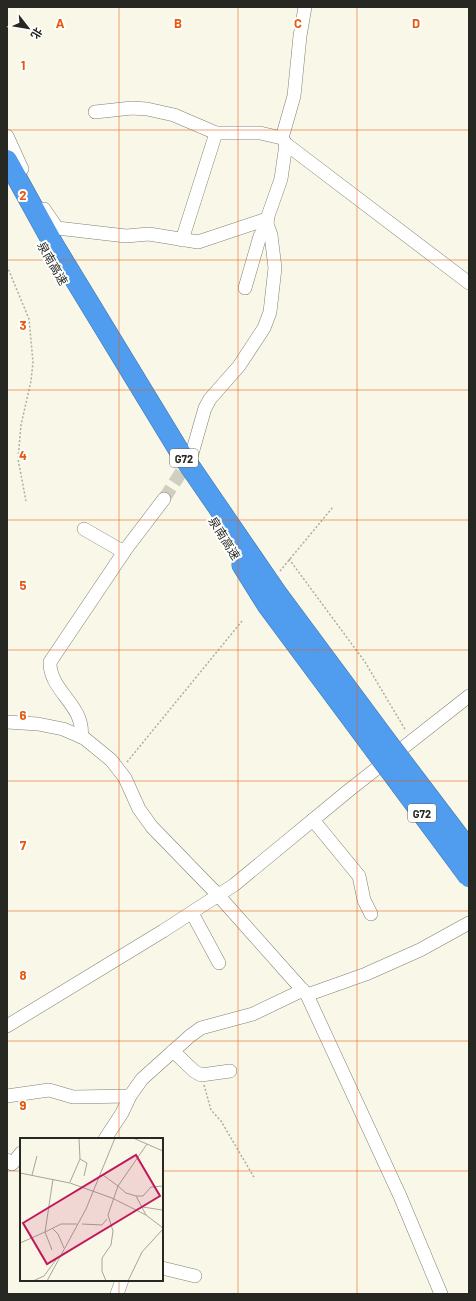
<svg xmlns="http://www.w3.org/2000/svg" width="476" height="1301" font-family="Barlow,'Noto Sans SC',sans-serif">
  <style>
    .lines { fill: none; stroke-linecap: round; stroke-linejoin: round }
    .minor-tunnel { stroke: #cfcec0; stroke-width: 13; stroke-dasharray: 13 6; stroke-linecap: butt }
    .minor-casing { stroke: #818071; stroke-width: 14 }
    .highway-casing { stroke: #4273a7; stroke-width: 21 }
    .path { stroke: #adada0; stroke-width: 1.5; stroke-dasharray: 2 2; stroke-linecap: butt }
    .minor { stroke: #fff; stroke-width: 13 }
    .highway { stroke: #509cef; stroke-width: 20 }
    .highway-bridge-casing { stroke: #4273a7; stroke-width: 21; stroke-linecap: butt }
    .highway-bridge { stroke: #509cef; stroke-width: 20 }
    .grid { fill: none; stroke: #e8590c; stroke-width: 1; stroke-opacity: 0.55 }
    .labels { text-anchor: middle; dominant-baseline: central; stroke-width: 4; stroke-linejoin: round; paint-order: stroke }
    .shield { fill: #fff; stroke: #686864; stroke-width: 1 }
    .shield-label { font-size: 11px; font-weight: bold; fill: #282822 }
    .street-label { font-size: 12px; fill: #282822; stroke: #fff }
    .inset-road { fill: none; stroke: #a5a599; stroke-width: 1 }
    .view { fill: #c2185b; fill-opacity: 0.15; stroke: #c2185b; stroke-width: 2 }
    .inset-edge { fill: none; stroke: #282822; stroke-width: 2 }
    .grid-label { font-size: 13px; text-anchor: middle; font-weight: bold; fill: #e8590c; stroke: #fff; stroke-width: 4; stroke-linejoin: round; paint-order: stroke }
  </style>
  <rect width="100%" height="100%" fill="#f9f8e8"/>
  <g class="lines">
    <polyline class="minor-tunnel" points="164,499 191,457"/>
    <g class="minor-casing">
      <g id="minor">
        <polyline points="95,112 132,108 147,109 174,115 216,133 260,133 282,138 286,144 469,283"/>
        <polyline points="7,136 22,169"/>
        <polyline points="282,138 294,96 300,36 305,7"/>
        <polyline points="44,209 57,228 126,236 149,234 198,242 267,219"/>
        <polyline points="182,240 216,133"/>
        <polyline points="245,288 260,236 267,224"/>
        <polyline points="191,457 205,408 210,399 239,366 264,328 270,312 275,268 271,235 267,224 268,216 281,179 286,144"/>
        <polyline points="84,529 124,552"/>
        <polyline points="7,722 38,724 63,729 84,738 111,760 125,778 139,809 152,827 218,895 307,995 400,1196 441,1294"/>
        <path d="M81 737C86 706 49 691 50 662L126 549 164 499"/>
        <polyline points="313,820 359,876 364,900 371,914"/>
        <polyline points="192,913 219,963"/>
        <polyline points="307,995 366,974 420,950 469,923"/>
        <polyline points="7,1026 163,931 234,885 348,791 469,696"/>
        <polyline points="173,1051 194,1071 201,1075 230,1071"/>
        <polyline points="7,1096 49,1090 73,1097 130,1096"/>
        <polyline points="105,1139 122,1113 130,1096 142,1079 190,1036 201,1028 253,1014 303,990"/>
        <polyline points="7,1160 12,1164 21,1153"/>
        <polyline points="162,1268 195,1276"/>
        <polyline points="117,1294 122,1280"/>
      </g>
    </g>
    <g class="highway-casing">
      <g id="highway">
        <polyline points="7,160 55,247 178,449 276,592 385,739"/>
        <polyline points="242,565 267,605 374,749"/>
      </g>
    </g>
    <g class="path">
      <polyline points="7,266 29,319 33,362 31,381 21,425 18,459 26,501"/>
      <polyline points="289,559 365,662 406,731"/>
      <polyline points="280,571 333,507"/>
      <polyline points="127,762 242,621"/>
      <polyline points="204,1085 211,1110 221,1121 255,1179"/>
    </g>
    <use href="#minor" class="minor"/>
    <use href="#highway" class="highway"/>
    <g class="highway-bridge-casing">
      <g id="highway-bridge">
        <polyline points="385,739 469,850"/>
        <polyline points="374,749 469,877"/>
      </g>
    </g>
    <use href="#highway-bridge" class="highway-bridge"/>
  </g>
  <path class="grid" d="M119 7V1139M238 7V1294M357 7V1294M7 130H469M7 260H469M7 390H469M7 520H469M7 650H469M7 781H469M7 911H469M7 1041H469M7 1171H21M162 1171H469M119 1280V1294"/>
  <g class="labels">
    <g class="shield">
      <rect x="170" y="449" width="28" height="18" rx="3"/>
      <rect x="408" y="804" width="28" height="18" rx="3"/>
    </g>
    <g class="shield-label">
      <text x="184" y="458">G72</text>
      <text x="422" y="813">G72</text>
    </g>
    <g class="street-label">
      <text transform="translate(53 263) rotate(60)">泉南高速</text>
      <text transform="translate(225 538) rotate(58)">泉南高速</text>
    </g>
  </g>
  <g transform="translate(20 1138)">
    <rect width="143" height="143" fill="#f9f8e8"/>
    <path class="inset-road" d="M113 0 143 13M60 21 67 25 64 38M0 35 50 45 92 60 126 77 143 90M12 37 17 18M83 37 98 48M50 44 60 21 59 0M98 48 106 55 116 58H123L131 49 143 48M116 58 126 77M123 69 142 72M62 86 82 87 87 81M33 91 38 96 44 110M25 94 41 86H57M0 105 25 94M32 112 25 94 33 41M13 143 24 138 38 119M27 143 66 71 95 0M86 143 82 133V120L91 107 93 93 88 77 98 48 127 6M108 143 122 114 143 91"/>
    <path class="view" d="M116 17 140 58 27 126 3 85Z"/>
    <rect width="143" height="143" class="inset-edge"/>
  </g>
  <g class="grid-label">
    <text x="60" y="28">A</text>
    <text x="178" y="28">B</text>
    <text x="298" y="28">C</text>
    <text x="416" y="28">D</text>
    <text x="23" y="70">1</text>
    <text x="23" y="200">2</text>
    <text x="23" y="330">3</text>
    <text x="23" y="460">4</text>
    <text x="23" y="590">5</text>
    <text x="23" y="720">6</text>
    <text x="23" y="850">7</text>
    <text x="23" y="980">8</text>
    <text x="23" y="1110">9</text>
  </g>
  <rect width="476" height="1301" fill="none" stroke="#282822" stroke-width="16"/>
  <g transform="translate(28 28) rotate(121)" stroke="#ffffff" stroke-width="3" paint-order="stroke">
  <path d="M0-3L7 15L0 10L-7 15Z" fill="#282822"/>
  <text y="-6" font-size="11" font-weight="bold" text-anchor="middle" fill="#282822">北</text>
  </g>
</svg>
